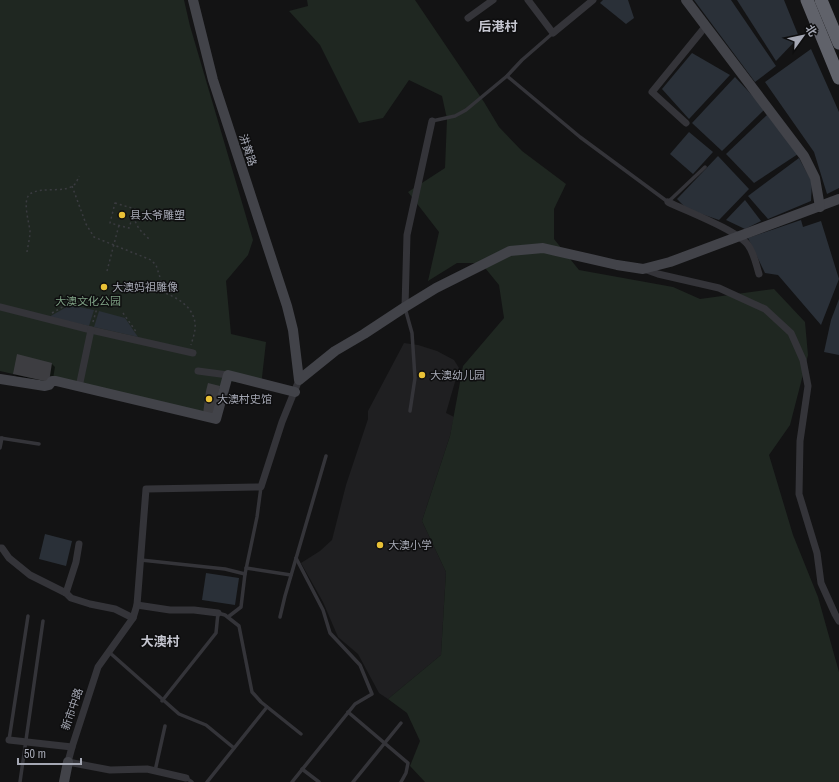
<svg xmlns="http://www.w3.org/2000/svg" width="839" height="782" font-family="'Archivo Narrow','Noto Sans SC',sans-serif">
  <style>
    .built { fill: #1f1f21 }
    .green { fill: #1f2721 }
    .water { fill: #2a3038 }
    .shadow { fill: #0007 }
    .building { fill: #3d3d41 }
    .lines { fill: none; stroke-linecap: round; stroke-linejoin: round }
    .path { stroke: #3a3b40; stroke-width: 1.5; stroke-dasharray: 2 3; stroke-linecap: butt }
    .lane { stroke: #343439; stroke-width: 3.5 }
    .street { stroke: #343439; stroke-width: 7 }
    .secondary { stroke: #424349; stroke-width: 10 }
    .highway { stroke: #60626a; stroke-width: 13 }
    .poi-dot { fill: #e9c136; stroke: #0e0e0f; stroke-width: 1.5 }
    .labels { text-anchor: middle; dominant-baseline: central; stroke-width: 3; stroke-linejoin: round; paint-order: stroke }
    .street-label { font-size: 11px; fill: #a5a8b4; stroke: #0e0e0f }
    .poi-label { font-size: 11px; fill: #a5a8b4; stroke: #0e0e0f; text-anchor: start }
    .park-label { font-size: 11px; fill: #7d9f83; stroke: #0e0e0f }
    .quarter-label { font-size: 13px; font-weight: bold; fill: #c6c7d1; stroke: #0e0e0f }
  </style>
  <rect width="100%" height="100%" fill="#131314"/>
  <polygon class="built" points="404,343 418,345 437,351 454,360 459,368 446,413 454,417 450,436 422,521 446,572 441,655 388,699 379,693 358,654 338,637 323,602 301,563 320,551 332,540 346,485 368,419 368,411"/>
  <g class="green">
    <polygon points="0,0 184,0 190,26 253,240 248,255 226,281 231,334 266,342 261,386 229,381 217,421 0,371"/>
    <polygon points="307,0 415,0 484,102 499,127 522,151 566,184 554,209 554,239 579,270 673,287 700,299 774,289 805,322 808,355 790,425 769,455 793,535 818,597 839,672 839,782 425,782 410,766 420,741 407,713 388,699 441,655 446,572 422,521 450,436 463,366 504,318 499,285 481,263 457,263 428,281 439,232 408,192 445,168 447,119 442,96 409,80 383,118 359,123 320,45 289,11 308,6"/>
  </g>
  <g class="water">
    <polygon points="603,0 628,0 634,18 626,24 600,3"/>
    <polygon points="694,0 731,0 776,66 755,82"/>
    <polygon points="737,0 784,0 799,37 776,61"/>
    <polygon points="811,49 839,112 839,188 827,194 814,152 765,82"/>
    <polygon points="692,53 730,75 689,119 662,89"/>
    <polygon points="735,77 765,109 722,151 692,123"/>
    <polygon points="767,115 798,154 754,183 726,154"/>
    <polygon points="689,132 713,152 693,174 670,154"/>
    <polygon points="718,156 749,189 719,220 687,209 677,199"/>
    <polygon points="799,158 812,182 811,201 768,219 748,196"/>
    <polygon points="745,200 761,221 745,229 726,220"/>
    <polygon points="801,220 803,227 821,221 839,279 821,325 778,275 765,273 748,238"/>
    <polygon points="839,299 839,355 824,352 831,320"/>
    <polygon points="70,305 94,310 89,326 49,317"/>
    <polygon points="99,311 125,318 138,337 94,327"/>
    <polygon points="45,534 72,541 66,566 39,559"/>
    <polygon points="206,573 239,578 235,605 202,600"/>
  </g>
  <polygon class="shadow" points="52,364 55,367 52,385 17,377 14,374"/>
  <g class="building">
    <polygon points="17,354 52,363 49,382 13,374"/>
    <polygon points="208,383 220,386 213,416 203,414 206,391"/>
  </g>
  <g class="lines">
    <g class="path">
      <path d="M72 186 86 224 94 237 151 260 156 265 165 293C178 298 193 307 195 323 196 330 193 338 191 345"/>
      <polygon points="115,203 135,209 129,228 110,223"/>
      <polyline points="133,217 139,229 150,240"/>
      <path d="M27 252C28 245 30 238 30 231 29 222 22 200 30 194 41 186 66 194 75 184 77 182 78 178 79 176"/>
      <polyline points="107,271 119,225"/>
      <polyline points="52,313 73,301"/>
      <polyline points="123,313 137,333"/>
      <polyline points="93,322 97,308"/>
    </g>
    <g class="lane">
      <polyline points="507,76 580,137 668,202 705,167"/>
      <polyline points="432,121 455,116 466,110 507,76 522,60 553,33"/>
      <polyline points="405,308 412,333 415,378 410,411"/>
      <polyline points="0,438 39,444"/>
      <polyline points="0,448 2,438"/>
      <polyline points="141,560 225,569 245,574"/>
      <polyline points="246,568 291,575"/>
      <polyline points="228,617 241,607 245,574 257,517 261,487"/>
      <polyline points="280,617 285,596 326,456"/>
      <polyline points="109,652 179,714 206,725 234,748"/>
      <polyline points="162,701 216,633 218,613 225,615 239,626 252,692 261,702 301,734"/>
      <polyline points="348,712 408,763 406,773 401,782"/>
      <polyline points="9,740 28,616"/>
      <polyline points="302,769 319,782"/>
      <polyline points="155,771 165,726"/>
      <polyline points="186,778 192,782"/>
      <polyline points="20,782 43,621"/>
      <polyline points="207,782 267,707"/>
      <polyline points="292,782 355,704 372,694 360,665 330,633 323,610 296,558"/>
      <polyline points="353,782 401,723"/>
    </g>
    <g class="street">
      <polyline points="528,0 553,33 593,0"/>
      <polyline points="468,18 493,0"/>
      <polyline points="686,123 652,92 705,27"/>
      <path d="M668 202C686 211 737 230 748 245 754 253 756 264 759 274"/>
      <polyline points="644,269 658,274 719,288 765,309 791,333 803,360 808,386 800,441 799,494 817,553 821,583 835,614 839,621"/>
      <polyline points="0,307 91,330 193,353"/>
      <polyline points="405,307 407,235 432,121"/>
      <polyline points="198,371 228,375"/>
      <polyline points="79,387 91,330"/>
      <polyline points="0,548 2,548 9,558 30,575 66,593 71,598 90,604 115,609 133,618"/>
      <polyline points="66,593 76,562 79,544"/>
      <polyline points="137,605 170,610 194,610 218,613"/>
      <polyline points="9,740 72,747"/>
      <polyline points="186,778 147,769 110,770 68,762 72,747 98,667 133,618 137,605 146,489 261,487 282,422 299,380"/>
    </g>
    <g class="secondary">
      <polyline points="193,0 213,80 287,306 293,330 299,380 335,351 364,334 405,307 436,288 510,251 543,248 617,265 643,269 670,262 839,199"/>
      <polyline points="686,0 804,156 815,178 820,207"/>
      <polyline points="0,379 45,386 49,385 52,381 56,381 216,419 228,375 295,392"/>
      <polyline points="64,782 68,762"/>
    </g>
    <g class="highway">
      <polyline points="807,0 839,78"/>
      <polyline points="821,0 839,43"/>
    </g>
  </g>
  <g class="poi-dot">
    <circle cx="122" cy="215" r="4"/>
    <circle cx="104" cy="287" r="4"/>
    <circle cx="422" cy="375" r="4"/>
    <circle cx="209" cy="399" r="4"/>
    <circle cx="380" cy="545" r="4"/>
  </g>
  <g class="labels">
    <g class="street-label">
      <text transform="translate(248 150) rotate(72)">汫黄路</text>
      <text transform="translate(72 709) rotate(-71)">新市中路</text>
    </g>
    <g class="poi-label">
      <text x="130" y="215">县太爷雕塑</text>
      <text x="112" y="287">大澳妈祖雕像</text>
      <text x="430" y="375">大澳幼儿园</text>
      <text x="217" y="399">大澳村史馆</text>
      <text x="388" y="545">大澳小学</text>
    </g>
    <g class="park-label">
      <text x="88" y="301">大澳文化公园</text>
    </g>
    <g class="quarter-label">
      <text x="498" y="26">后港村</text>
      <text x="160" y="641">大澳村</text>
    </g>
  </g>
  <g transform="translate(803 36) rotate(57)" stroke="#0e0e0f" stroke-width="3" paint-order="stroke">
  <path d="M0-3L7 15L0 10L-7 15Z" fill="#a5a8b4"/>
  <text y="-6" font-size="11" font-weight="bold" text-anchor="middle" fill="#a5a8b4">北</text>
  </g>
  <path d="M18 758v6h63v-6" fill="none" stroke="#a5a8b4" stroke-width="2"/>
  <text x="24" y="758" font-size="12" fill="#a5a8b4" stroke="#0e0e0f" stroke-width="3" paint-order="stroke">50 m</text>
</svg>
